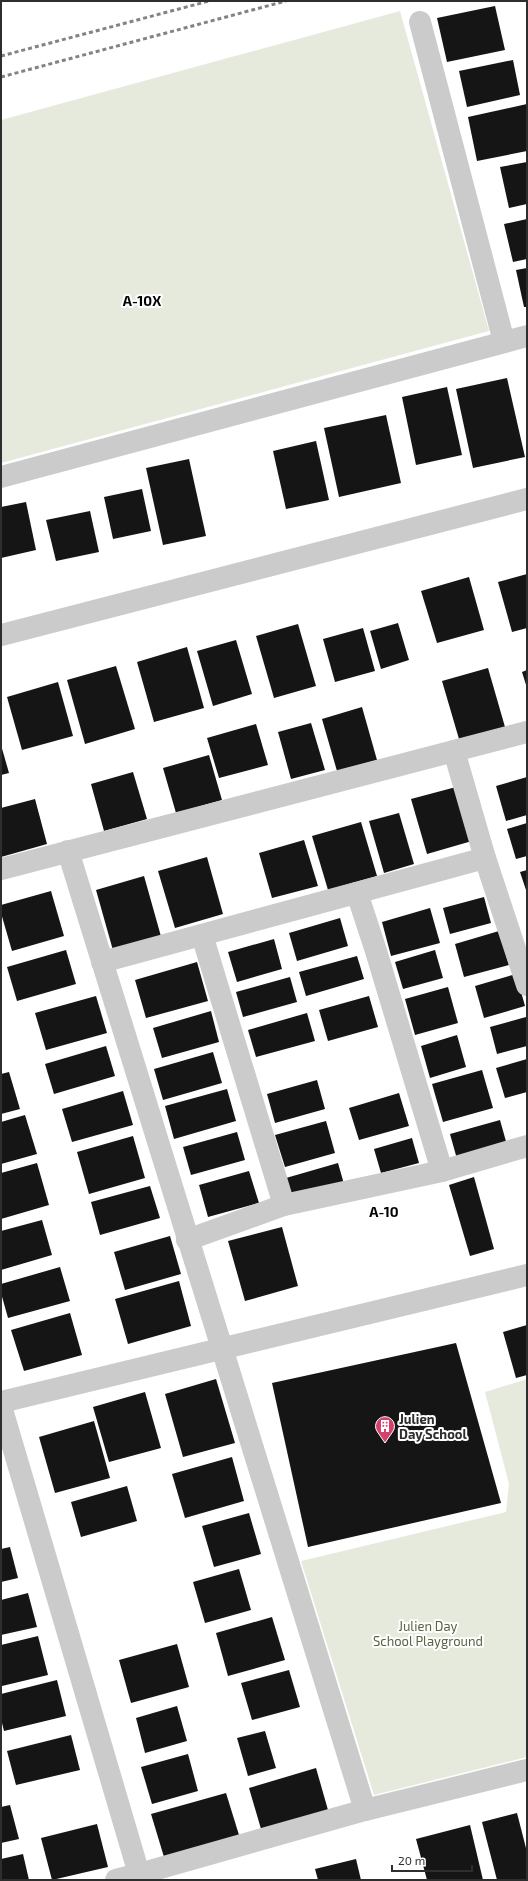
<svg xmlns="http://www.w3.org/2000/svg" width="528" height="1881" font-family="'Exo 2',sans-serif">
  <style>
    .green { fill: #e6eadd }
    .building { fill: #151515 }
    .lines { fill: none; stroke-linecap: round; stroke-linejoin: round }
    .minor { stroke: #cbcbcb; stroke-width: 22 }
    .tertiary { stroke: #cbcbcb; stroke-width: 22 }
    .rail { stroke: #838383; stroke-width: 3; stroke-dasharray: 4 3; stroke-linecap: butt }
    .labels { text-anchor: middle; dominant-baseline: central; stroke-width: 4; stroke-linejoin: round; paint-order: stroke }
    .poi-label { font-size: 13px; font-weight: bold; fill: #2e2e2e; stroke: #fff; text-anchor: start }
    .park-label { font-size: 13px; fill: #596540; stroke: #fff }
    .neighbourhood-label { font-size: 14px; font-weight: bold; fill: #000; stroke: #fff }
  </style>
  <rect width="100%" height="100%" fill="#fff"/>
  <g class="green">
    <polygon points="400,11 489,331 1,463 1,120"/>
    <polygon points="527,1379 527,1757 374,1795 301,1561 506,1512 509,1484 485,1392"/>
  </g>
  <g class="building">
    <polygon points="495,6 505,50 447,62 437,18"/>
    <polygon points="513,60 520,95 467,107 459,71"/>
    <polygon points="527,104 527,151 477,161 468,117"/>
    <polygon points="527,162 527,204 509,208 500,167"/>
    <polygon points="527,219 527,259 513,262 504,224"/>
    <polygon points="527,268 527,307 524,307 516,270"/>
    <polygon points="507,378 525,457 473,468 456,389"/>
    <polygon points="447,387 462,455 416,465 402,397"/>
    <polygon points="386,415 401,483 339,497 324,428"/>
    <polygon points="316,441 329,500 286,509 273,451"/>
    <polygon points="189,459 206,536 163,545 146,468"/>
    <polygon points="142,489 151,531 113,539 104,497"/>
    <polygon points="26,502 36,550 1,558 1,507"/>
    <polygon points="90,511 99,552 56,561 46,520"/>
    <polygon points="527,574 527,628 512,632 498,582"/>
    <polygon points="469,577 484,630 437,643 421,591"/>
    <polygon points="398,623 409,660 381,669 370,631"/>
    <polygon points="298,624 316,686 274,698 256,636"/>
    <polygon points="363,628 375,671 335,682 323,639"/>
    <polygon points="236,640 252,694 213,706 197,651"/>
    <polygon points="187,647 204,708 154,722 137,662"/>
    <polygon points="116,666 135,729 85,744 67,680"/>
    <polygon points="488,668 505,727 459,739 442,681"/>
    <polygon points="527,670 527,688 522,672"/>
    <polygon points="58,682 73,736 22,750 7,697"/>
    <polygon points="362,707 377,760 337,771 322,719"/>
    <polygon points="311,723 325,770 291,779 278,732"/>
    <polygon points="256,724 268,765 219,778 207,738"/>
    <polygon points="1,745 9,773 1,775"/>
    <polygon points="209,755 222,800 176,813 163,768"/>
    <polygon points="133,772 147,819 104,831 91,784"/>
    <polygon points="527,777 527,815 506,821 496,786"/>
    <polygon points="456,787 472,841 427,854 411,799"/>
    <polygon points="35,799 47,844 1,857 1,808"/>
    <polygon points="399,813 414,864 384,873 369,821"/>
    <polygon points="361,822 377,876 328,890 312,836"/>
    <polygon points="527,823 527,856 516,859 507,829"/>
    <polygon points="304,840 318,886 272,898 259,853"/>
    <polygon points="207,857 223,914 175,928 158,871"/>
    <polygon points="527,870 527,893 520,872"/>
    <polygon points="144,876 162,940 114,954 96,890"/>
    <polygon points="51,891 64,936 12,951 1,913 1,905"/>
    <polygon points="484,897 491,923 450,934 443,908"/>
    <polygon points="430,908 440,943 391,956 382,922"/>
    <polygon points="340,918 348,946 297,961 289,933"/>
    <polygon points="499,931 509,965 464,977 455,944"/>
    <polygon points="274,939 282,969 237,982 228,952"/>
    <polygon points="66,950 76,984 17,1001 7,967"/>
    <polygon points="435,950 443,978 403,989 395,962"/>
    <polygon points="357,956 364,979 306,996 299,972"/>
    <polygon points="197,962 208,1001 146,1018 135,980"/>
    <polygon points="516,974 525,1006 484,1018 475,986"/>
    <polygon points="290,977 297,1002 243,1017 236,992"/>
    <polygon points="448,987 458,1023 415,1035 405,999"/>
    <polygon points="96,996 107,1033 46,1050 35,1013"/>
    <polygon points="369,996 378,1027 328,1041 319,1010"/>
    <polygon points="211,1011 219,1042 162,1058 153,1028"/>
    <polygon points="307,1013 315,1041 256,1057 248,1030"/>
    <polygon points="526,1017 527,1046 497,1054 490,1027"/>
    <polygon points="457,1035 466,1067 430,1078 421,1046"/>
    <polygon points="106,1046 115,1076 54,1094 45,1064"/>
    <polygon points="213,1052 222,1083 163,1100 154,1069"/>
    <polygon points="527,1059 527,1092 505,1098 496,1068"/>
    <polygon points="482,1070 493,1108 443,1122 432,1084"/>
    <polygon points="9,1072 20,1109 1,1114 1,1074"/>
    <polygon points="317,1080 325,1109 275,1123 267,1094"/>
    <polygon points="227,1089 236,1121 174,1139 165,1106"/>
    <polygon points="123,1091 133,1125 72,1142 62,1109"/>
    <polygon points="399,1093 409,1126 359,1140 349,1108"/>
    <polygon points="25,1115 37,1154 1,1164 1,1122"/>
    <polygon points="500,1120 507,1145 457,1159 450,1134"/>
    <polygon points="326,1121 335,1153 285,1167 275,1135"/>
    <polygon points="237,1132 245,1160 191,1175 183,1147"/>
    <polygon points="133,1136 145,1178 89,1194 77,1152"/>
    <polygon points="412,1138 419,1163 381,1173 374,1149"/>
    <polygon points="37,1163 49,1205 1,1219 1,1173"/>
    <polygon points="338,1163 344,1184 292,1199 286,1178"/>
    <polygon points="249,1171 259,1203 208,1217 199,1185"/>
    <polygon points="474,1177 494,1249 470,1256 449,1185"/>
    <polygon points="150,1186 160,1218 100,1235 91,1202"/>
    <polygon points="42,1220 52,1255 1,1270 1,1231"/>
    <polygon points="282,1227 298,1286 245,1301 228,1241"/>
    <polygon points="170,1236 181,1274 125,1290 114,1252"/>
    <polygon points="60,1267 70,1301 8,1318 1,1293 1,1284"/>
    <polygon points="179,1281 191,1326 128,1344 115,1299"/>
    <polygon points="70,1313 82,1355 24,1371 11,1330"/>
    <polygon points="527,1325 527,1375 516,1378 503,1332"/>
    <polygon points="456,1343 501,1503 308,1547 272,1383"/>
    <polygon points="216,1379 235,1443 183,1457 165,1394"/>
    <polygon points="145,1392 161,1448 109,1462 93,1407"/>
    <polygon points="94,1421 110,1478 55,1493 39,1437"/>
    <polygon points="232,1457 244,1501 185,1518 172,1474"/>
    <polygon points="127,1486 137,1521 81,1537 71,1502"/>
    <polygon points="249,1513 261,1554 214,1567 202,1526"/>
    <polygon points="10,1547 18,1578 1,1582 1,1549"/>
    <polygon points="239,1569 251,1610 205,1623 193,1582"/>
    <polygon points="28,1593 37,1627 1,1635 1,1600"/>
    <polygon points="272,1617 285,1660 228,1676 216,1633"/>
    <polygon points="38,1636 48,1675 2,1686 1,1645"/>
    <polygon points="177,1644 189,1687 131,1703 119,1660"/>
    <polygon points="289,1670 300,1707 252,1720 241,1683"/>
    <polygon points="57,1680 66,1716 4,1731 1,1719 1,1694"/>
    <polygon points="177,1706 187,1741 145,1753 136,1718"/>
    <polygon points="265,1731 276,1768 248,1776 237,1738"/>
    <polygon points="71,1735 80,1770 16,1785 7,1751"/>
    <polygon points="188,1754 198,1791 152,1804 141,1767"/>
    <polygon points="316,1768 328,1810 261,1829 249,1788"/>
    <polygon points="226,1793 239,1835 164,1857 151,1814"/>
    <polygon points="10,1805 19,1839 1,1843 1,1807"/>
    <polygon points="517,1813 527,1852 527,1880 497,1880 482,1822"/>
    <polygon points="97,1824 108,1867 52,1880 41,1838"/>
    <polygon points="470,1825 483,1880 427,1880 416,1839"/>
    <polygon points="23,1854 29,1880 1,1880 1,1859"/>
    <polygon points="356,1859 361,1880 318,1880 315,1869"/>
  </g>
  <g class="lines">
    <g class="minor">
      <polyline points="420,22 504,342"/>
      <polyline points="1,477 527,336"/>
      <polyline points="454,751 485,858 527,985"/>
      <polyline points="68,851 365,1810 139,1874 141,1880"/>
      <polyline points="1,869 527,732"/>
      <polyline points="357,893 376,951 442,1171"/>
      <polyline points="202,935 284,1205"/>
      <polyline points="102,962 485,858"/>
      <polyline points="187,1240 284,1205 442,1171 527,1146"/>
      <polyline points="1,1402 527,1275"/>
      <polyline points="1,1406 139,1874 116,1880"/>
      <polyline points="365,1810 527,1770"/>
    </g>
    <polyline class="tertiary" points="1,635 527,499"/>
    <g class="rail">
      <polyline points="1,56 209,1"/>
      <polyline points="1,77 286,1"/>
    </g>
  </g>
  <defs>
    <g id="building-pin" transform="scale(1)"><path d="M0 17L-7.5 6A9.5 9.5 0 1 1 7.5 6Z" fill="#d3426a" stroke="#fff"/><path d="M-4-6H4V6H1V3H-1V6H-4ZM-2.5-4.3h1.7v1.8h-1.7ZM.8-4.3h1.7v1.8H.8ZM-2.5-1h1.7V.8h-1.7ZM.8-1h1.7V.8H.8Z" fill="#fff"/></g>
  </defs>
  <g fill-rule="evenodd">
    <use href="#building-pin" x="385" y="1426"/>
  </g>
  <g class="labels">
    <g class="poi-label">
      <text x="399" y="1419">Julien<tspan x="399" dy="15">Day School</tspan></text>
    </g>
    <g class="park-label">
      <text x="428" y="1626">Julien Day<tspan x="428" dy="15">School Playground</tspan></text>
    </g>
    <g class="neighbourhood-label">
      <text x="142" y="300">A-10X</text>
      <text x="384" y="1211">A-10</text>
    </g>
  </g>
  <rect width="528" height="1881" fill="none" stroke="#2e2e2e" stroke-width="4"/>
  <path d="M392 1865v6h80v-6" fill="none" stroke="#2e2e2e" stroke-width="2"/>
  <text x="398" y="1865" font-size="12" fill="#2e2e2e" stroke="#ffffff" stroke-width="3" paint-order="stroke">20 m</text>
</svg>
